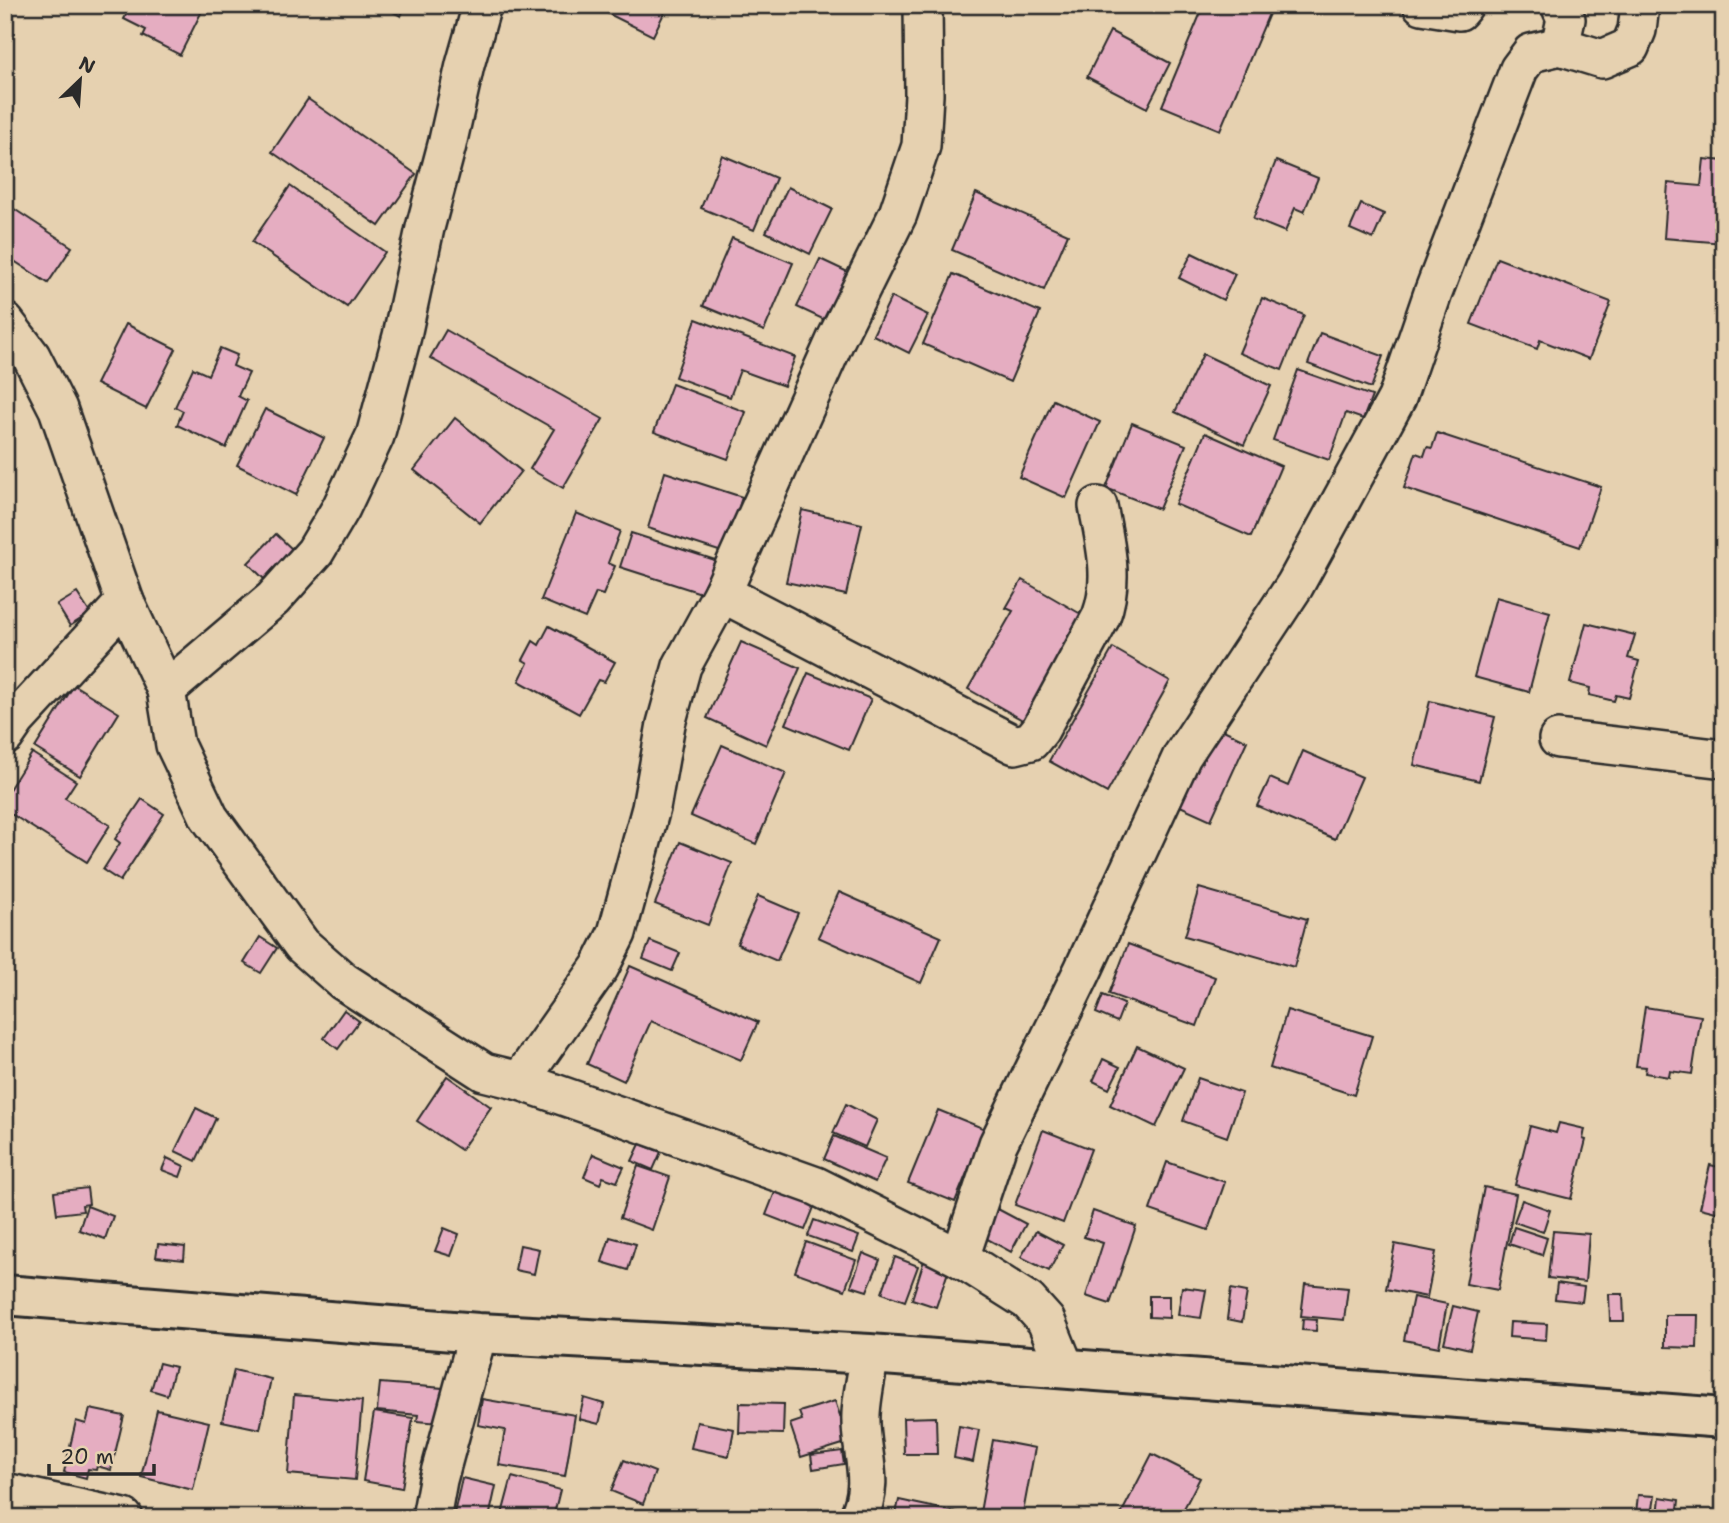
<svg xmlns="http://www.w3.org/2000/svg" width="1729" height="1523" font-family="'Shantell Sans',sans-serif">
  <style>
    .building { fill: #e5adc1; stroke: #2b2b2b; stroke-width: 2 }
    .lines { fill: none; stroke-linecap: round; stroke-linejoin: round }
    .minor-casing { stroke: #2b2b2b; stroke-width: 42 }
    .secondary-casing { stroke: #2b2b2b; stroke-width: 44 }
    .minor { stroke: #e6d1b0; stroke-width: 37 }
    .secondary { stroke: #e6d1b0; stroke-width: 38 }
  </style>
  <rect width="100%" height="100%" fill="#e6d1b0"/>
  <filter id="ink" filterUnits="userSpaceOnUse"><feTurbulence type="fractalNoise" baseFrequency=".0143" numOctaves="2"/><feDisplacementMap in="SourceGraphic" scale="14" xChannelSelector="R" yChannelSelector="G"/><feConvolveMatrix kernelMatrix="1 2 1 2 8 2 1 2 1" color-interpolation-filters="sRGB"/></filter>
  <g filter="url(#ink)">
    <g class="building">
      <polygon points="117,5 191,5 202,11 180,55 143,36 146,30 124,19 128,11"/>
      <polygon points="380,5 406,5 401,16"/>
      <polygon points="591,5 668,5 653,36"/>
      <polygon points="1204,5 1263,5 1271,9 1220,130 1162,106"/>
      <polygon points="1110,31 1170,63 1147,108 1087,77"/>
      <polygon points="308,99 416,174 379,226 272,152"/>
      <polygon points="722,155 776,178 754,230 701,208"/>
      <polygon points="1704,159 1724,161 1724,243 1664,238 1668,183 1701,186"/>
      <polygon points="1276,161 1318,178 1304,212 1295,208 1285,232 1253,219"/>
      <polygon points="290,186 385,252 347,307 252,242"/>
      <polygon points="788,187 832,209 810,254 766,232"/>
      <polygon points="976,193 1068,234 1044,290 952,250"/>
      <polygon points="5,203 72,247 48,283 5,255"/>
      <polygon points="1361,204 1384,214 1373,239 1350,229"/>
      <polygon points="732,238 793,263 764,331 703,306"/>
      <polygon points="1192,253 1235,274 1223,300 1179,278"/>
      <polygon points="1497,258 1611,302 1589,359 1540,340 1537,349 1471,324"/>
      <polygon points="820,259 852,274 829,322 797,307"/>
      <polygon points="953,274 1040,312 1010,382 923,344"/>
      <polygon points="891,297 928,315 909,353 873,335"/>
      <polygon points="1262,298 1304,315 1282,370 1239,353"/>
      <polygon points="696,319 795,357 784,386 740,370 730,397 675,377"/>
      <polygon points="126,324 176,349 146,409 96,384"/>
      <polygon points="446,330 603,419 563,488 530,469 554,429 430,358"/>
      <polygon points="1320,333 1383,356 1371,388 1308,364"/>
      <polygon points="220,348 237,355 233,366 249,373 238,396 247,401 226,448 177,425 183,411 175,407 193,368 208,375"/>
      <polygon points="1203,354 1271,386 1244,445 1175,412"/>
      <polygon points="1298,370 1372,396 1363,419 1346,413 1329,460 1273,440"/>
      <polygon points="672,384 746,412 728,459 654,432"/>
      <polygon points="1053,400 1100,422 1066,498 1019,477"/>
      <polygon points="265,409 324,438 296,495 237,465"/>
      <polygon points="455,418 521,471 480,523 414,470"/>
      <polygon points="1132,423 1186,445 1159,509 1106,488"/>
      <polygon points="1205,433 1281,466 1251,537 1175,504"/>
      <polygon points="1437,433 1601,487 1580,547 1404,488 1416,453 1424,456 1427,447 1432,448"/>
      <polygon points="665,472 742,497 725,553 648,528"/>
      <polygon points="802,510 862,524 846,595 786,582"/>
      <polygon points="576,513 620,531 608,563 615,566 603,595 596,593 585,618 541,600"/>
      <polygon points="631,533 715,560 704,594 620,567"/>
      <polygon points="276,534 292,549 264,579 248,563"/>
      <polygon points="1022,580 1086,617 1026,722 968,689 1013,611 1006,608"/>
      <polygon points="77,593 90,613 70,626 57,605"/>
      <polygon points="1496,597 1550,612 1529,692 1474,677"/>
      <polygon points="1586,623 1635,635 1628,658 1639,661 1629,698 1616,695 1614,701 1589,695 1590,688 1570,683"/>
      <polygon points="549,626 615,662 604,682 598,680 579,714 519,681 528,663 523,660 533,641 539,645"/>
      <polygon points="741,642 800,668 766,745 707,718"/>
      <polygon points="1113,648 1170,681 1107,793 1049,761"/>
      <polygon points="808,673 871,699 849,750 786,724"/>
      <polygon points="74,685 119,713 80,776 35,748"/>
      <polygon points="1430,701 1495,717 1479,781 1414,765"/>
      <polygon points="1217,727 1247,741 1211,820 1180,806"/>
      <polygon points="722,745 786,773 756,844 691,816"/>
      <polygon points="1303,751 1362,777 1335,839 1257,806 1270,778 1288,786"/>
      <polygon points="32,753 76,781 65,798 110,825 87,862 5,810 5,796"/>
      <polygon points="142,799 164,814 120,881 103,870 120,843 115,839"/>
      <polygon points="680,842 732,863 708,925 655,904"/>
      <polygon points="1199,888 1307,919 1294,967 1185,936"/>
      <polygon points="839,892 941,937 921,983 818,937"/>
      <polygon points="758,896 798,913 777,961 737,944"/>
      <polygon points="260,937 277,948 261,973 244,963"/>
      <polygon points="650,941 680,953 672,971 643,959"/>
      <polygon points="1128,944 1215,977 1197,1026 1109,994"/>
      <polygon points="630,966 758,1022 741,1060 651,1021 624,1081 587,1064"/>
      <polygon points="1103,995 1124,1004 1117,1022 1096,1013"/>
      <polygon points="1645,1007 1701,1016 1692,1074 1670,1071 1669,1077 1645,1073 1646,1067 1636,1066"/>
      <polygon points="344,1010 359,1021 338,1049 324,1038"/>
      <polygon points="1287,1010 1372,1036 1354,1095 1270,1068"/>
      <polygon points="1137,1046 1184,1068 1156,1127 1110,1105"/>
      <polygon points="1103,1059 1120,1067 1109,1089 1093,1081"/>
      <polygon points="447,1076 491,1107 461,1150 417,1121"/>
      <polygon points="1198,1078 1242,1093 1227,1137 1183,1121"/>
      <polygon points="846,1104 877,1120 865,1147 833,1133"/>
      <polygon points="196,1108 216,1118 196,1161 175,1151"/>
      <polygon points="938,1110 985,1129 955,1202 908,1183"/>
      <polygon points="1559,1123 1585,1129 1583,1139 1586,1140 1571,1199 1515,1185 1530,1126 1556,1133"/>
      <polygon points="1043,1130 1091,1149 1063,1223 1015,1205"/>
      <polygon points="834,1136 886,1158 875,1182 824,1159"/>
      <polygon points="640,1144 661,1152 653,1170 632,1161"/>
      <polygon points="593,1154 624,1167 617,1182 603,1177 600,1184 584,1177"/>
      <polygon points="167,1158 184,1166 180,1177 162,1170"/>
      <polygon points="1167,1162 1225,1182 1208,1230 1150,1210"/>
      <polygon points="1710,1165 1724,1168 1724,1214 1700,1208"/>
      <polygon points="638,1166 670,1177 652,1230 620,1218"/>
      <polygon points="777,1187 816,1202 805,1230 766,1215"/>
      <polygon points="1484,1187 1516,1194 1498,1290 1466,1284"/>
      <polygon points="87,1188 89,1204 82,1205 83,1211 57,1214 54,1192"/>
      <polygon points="1522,1200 1550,1210 1543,1232 1514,1222"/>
      <polygon points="87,1206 113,1216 105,1239 79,1230"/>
      <polygon points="994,1207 1026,1224 1011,1252 980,1235"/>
      <polygon points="1093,1211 1136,1226 1110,1304 1086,1296 1103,1243 1084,1237"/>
      <polygon points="814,1220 859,1236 853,1252 808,1236"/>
      <polygon points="1514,1227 1547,1238 1542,1255 1509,1244"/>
      <polygon points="444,1228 459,1234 451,1256 435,1251"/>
      <polygon points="1036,1231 1063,1245 1049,1271 1021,1257"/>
      <polygon points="1553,1231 1589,1234 1585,1282 1548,1278"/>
      <polygon points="610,1237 636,1244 628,1270 602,1262"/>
      <polygon points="806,1242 856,1260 845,1290 795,1272"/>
      <polygon points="158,1244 185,1247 184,1260 156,1257"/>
      <polygon points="1395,1244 1436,1252 1427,1297 1386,1289"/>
      <polygon points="520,1245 539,1249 534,1274 515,1270"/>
      <polygon points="863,1253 880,1260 867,1291 851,1286"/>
      <polygon points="895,1257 918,1266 905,1301 882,1293"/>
      <polygon points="925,1257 950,1266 936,1307 912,1299"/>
      <polygon points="1557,1283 1584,1287 1582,1302 1555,1299"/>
      <polygon points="1305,1284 1348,1288 1344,1320 1301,1316"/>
      <polygon points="1182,1287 1206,1290 1201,1318 1178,1315"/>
      <polygon points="1231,1289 1247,1292 1242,1322 1227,1319"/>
      <polygon points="1609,1294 1623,1294 1624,1321 1610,1321"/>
      <polygon points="1149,1296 1169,1296 1169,1318 1149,1317"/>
      <polygon points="1413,1297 1447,1304 1439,1347 1404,1340"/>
      <polygon points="1453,1306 1478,1312 1470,1349 1444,1343"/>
      <polygon points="1665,1315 1698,1315 1697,1348 1665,1347"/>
      <polygon points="1303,1319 1317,1320 1316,1331 1302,1330"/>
      <polygon points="1510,1322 1547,1324 1546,1340 1509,1337"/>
      <polygon points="159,1363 175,1367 167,1395 151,1390"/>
      <polygon points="234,1370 271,1379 260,1429 222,1421"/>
      <polygon points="380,1383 443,1388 440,1423 417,1421 418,1415 377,1411"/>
      <polygon points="294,1395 362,1401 355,1480 288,1474"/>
      <polygon points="584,1398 604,1404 599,1424 579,1419"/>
      <polygon points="482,1399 575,1415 565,1476 499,1465 505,1430 478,1425"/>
      <polygon points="835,1401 849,1442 801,1457 790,1424 802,1420 799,1412"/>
      <polygon points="740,1403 784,1404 783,1434 739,1433"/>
      <polygon points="90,1409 124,1416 111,1470 97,1466 96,1470 88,1469 86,1478 64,1472 76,1421 86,1424"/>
      <polygon points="157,1410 209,1422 193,1490 141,1477"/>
      <polygon points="374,1412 413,1418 402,1488 363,1481"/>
      <polygon points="936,1417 937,1454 904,1454 903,1418"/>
      <polygon points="697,1422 734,1429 729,1456 691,1448"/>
      <polygon points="959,1426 979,1430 973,1462 954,1458"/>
      <polygon points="993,1440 1035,1448 1022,1518 979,1518"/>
      <polygon points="842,1451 844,1464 813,1469 811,1455"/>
      <polygon points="1152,1454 1200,1478 1179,1518 1119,1518"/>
      <polygon points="624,1460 655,1472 643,1504 611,1491"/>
      <polygon points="512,1477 560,1490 553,1518 501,1518"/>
      <polygon points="462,1478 496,1486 489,1518 453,1518"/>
      <polygon points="1638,1495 1655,1496 1652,1515 1636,1513"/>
      <polygon points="1660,1497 1679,1500 1677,1518 1658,1516"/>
      <polygon points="899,1500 974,1516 973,1518 895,1518"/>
    </g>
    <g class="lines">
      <g class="minor-casing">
        <g id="minor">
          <polyline points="1422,5 1459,11 1464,5"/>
          <polyline points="1560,46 1566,19 1560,5"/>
          <polyline points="5,322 31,356 58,409 125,602 166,690 175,745 209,817 302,945 343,981 484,1072 520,1081 626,1118 816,1186 960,1258 1028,1301 1046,1321 1065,1368"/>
          <path d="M722 593 1015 745 1031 741 1040 730 1101 617C1115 580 1105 543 1098 506"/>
          <polyline points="166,690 273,599 315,552 341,508 375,436 402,336 425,228 447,145 465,65 482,5"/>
          <polyline points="5,736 16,720 125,602"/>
          <polyline points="1558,739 1724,759"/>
          <polyline points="520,1081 600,967 617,933 651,808 666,724 682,666 722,593 836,339 898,214 921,146 924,95 923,5"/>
          <polyline points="960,1258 998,1144 1083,970 1182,756 1295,585 1397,398 1433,293 1519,69 1531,53 1560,46 1602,59 1630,47 1637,30 1640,5"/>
          <polyline points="5,1492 124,1518"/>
          <polyline points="431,1518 438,1480 478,1333"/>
          <path d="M858 1518C877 1480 859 1452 861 1414 862 1394 867 1373 870 1354"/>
        </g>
      </g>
      <g class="secondary-casing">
        <polyline id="secondary" points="5,1295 478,1333 870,1354 1724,1418"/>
      </g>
      <use href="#minor" class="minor"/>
      <use href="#secondary" class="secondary"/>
    </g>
  </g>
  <rect width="1729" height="1523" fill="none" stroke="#e6d1b0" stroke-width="28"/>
  <rect x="14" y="14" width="1701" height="1495" fill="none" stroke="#2b2b2b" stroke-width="2.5" filter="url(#ink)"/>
  <g transform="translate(80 80) rotate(25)" stroke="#e6d1b0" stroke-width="5" paint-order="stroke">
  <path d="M0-5L12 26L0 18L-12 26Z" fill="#2b2b2b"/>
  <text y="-10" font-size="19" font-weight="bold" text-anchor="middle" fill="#2b2b2b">N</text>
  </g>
  <path d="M49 1464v10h105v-10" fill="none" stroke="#2b2b2b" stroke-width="3.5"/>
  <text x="60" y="1464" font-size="21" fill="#2b2b2b" stroke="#e6d1b0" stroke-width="5" paint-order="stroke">20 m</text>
</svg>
